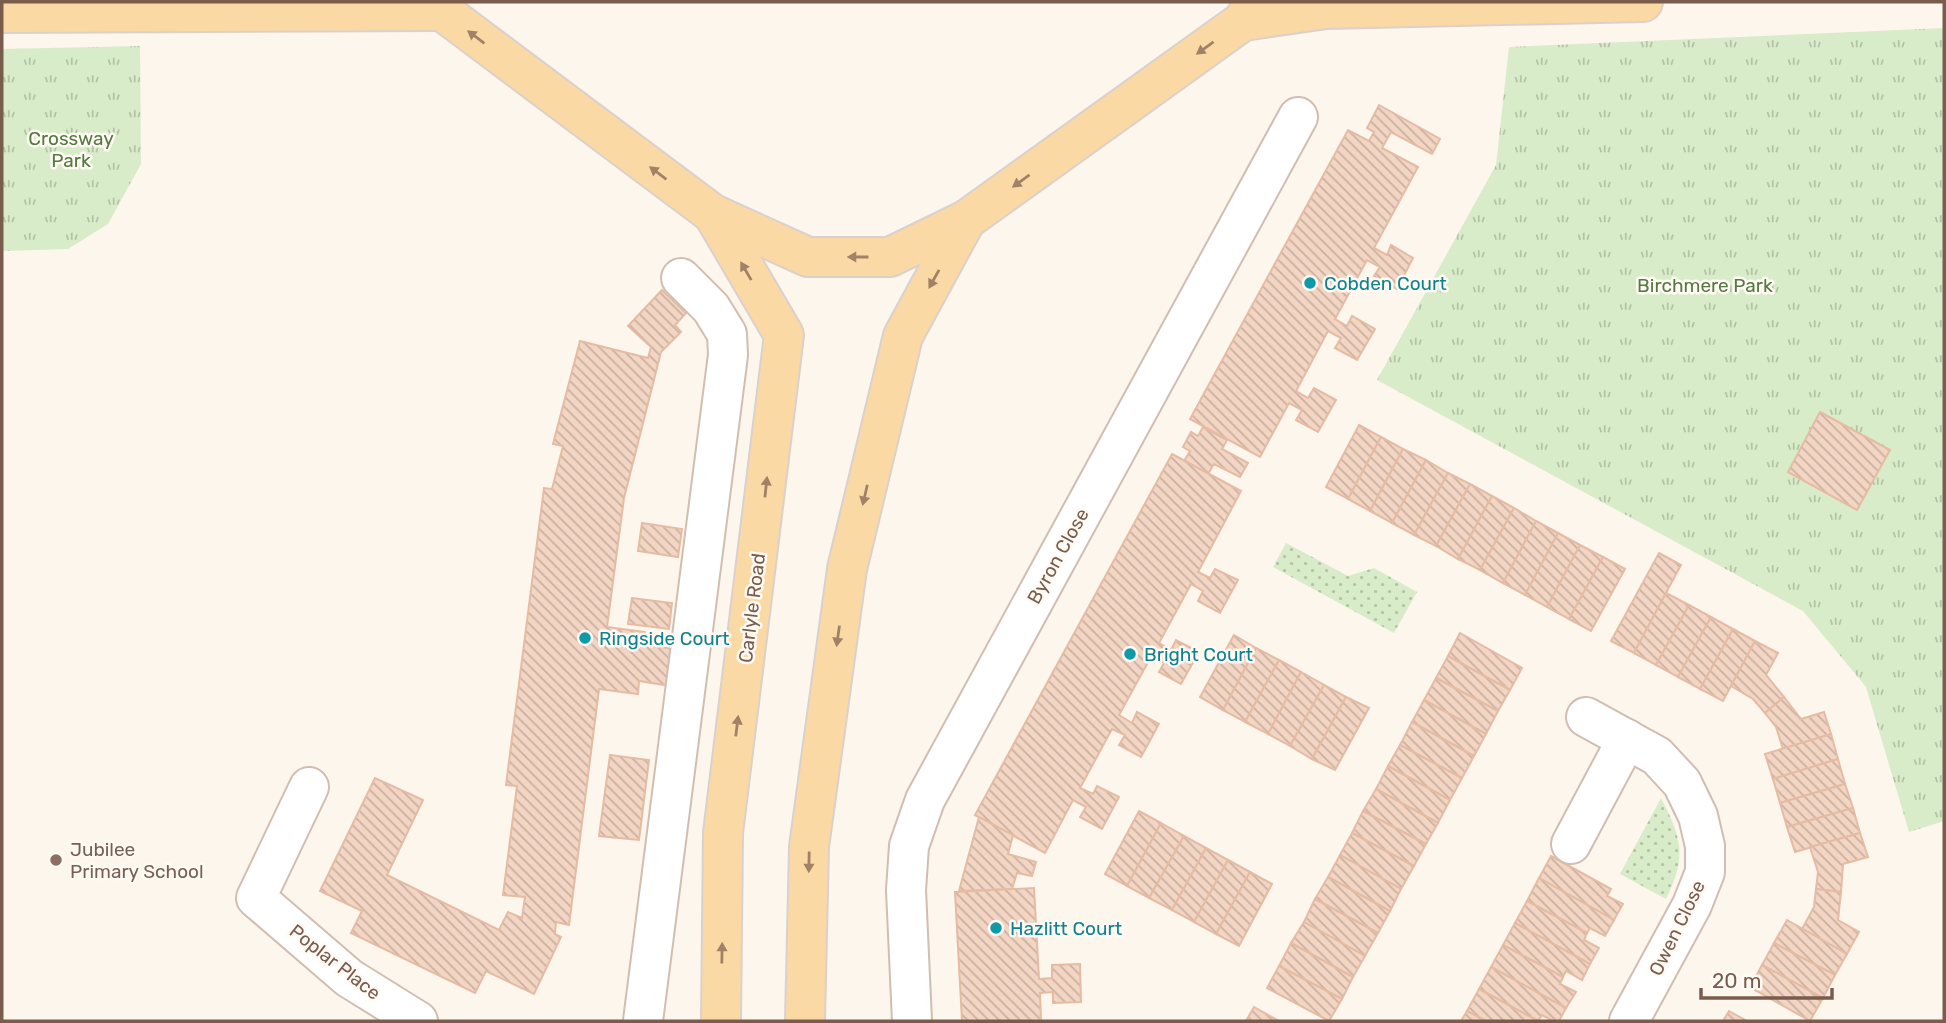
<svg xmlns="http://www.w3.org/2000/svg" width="1946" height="1023" font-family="Rubik,sans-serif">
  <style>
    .grass { fill: url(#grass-dots) }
    .park { fill: url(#park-tufts) }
    .building { fill: url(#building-back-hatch); stroke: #e6bba3; stroke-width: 2 }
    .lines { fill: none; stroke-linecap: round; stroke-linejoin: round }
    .minor-casing { stroke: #d1beb0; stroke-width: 42 }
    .major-casing { stroke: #dad1cd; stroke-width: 42 }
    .minor { stroke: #fff; stroke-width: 38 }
    .major { stroke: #fbd9a5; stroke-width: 38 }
    .oneway { fill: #a18267 }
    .culture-dot { fill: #0f9aa8; stroke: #fffaf3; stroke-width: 2.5 }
    .education-dot { fill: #8d6e63; stroke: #fffaf3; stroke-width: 2.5 }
    .labels { text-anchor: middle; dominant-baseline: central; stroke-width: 5; stroke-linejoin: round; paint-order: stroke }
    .park-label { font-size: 19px; fill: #537a41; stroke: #fffaf3 }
    .culture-label { font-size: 19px; fill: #0d838f; stroke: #fffaf3; text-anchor: start }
    .street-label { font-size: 19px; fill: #7a5c4d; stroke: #fffaf3 }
    .education-label { font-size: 19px; fill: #785e54; stroke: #fffaf3; text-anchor: start }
  </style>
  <defs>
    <pattern id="grass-dots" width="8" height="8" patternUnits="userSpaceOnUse" patternTransform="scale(1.75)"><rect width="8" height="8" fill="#d8ecc9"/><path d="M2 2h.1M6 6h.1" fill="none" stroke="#b4c2a5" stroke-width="1.8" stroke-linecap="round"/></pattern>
    <pattern id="park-tufts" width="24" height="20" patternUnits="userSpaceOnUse" patternTransform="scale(1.75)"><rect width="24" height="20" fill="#d8ecc9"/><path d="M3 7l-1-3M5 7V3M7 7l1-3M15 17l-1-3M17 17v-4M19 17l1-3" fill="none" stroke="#b4c2a5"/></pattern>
    <pattern id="building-back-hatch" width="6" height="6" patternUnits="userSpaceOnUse" patternTransform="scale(1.75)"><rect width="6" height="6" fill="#f3d5c3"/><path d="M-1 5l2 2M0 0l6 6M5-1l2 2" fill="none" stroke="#cab0a1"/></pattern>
  </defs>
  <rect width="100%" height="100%" fill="#fdf6ec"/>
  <g class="grass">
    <polygon points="1286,543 1348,576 1374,568 1417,592 1394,633 1273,567"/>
    <path d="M1661 798C1682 839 1687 856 1666 899L1620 874Z"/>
  </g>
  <g class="park">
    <polygon points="1944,28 1944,821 1909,832 1866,687 1803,611 1377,380 1496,165 1509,47"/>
    <polygon points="140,46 141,164 108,224 68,249 2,251 2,49"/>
  </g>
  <g class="building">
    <polygon points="1379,105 1440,139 1432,154 1391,132 1382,148 1418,167 1374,248 1387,255 1391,245 1413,258 1397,289 1374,276 1380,267 1367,260 1335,319 1347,326 1352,316 1375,329 1357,360 1335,348 1341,338 1328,331 1296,391 1308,398 1314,388 1336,400 1318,432 1296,420 1302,410 1289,403 1260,457 1190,419 1348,130 1369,141 1374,132 1367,128"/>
    <polygon points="662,290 686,313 675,325 681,332 661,352 624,498 607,627 645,632 644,645 676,649 671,686 639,681 638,694 599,689 569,925 556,922 555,934 561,937 534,994 486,971 475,993 351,933 362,911 320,891 375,778 423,800 387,875 499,930 508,912 522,918 525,897 503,895 517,786 506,785 544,488 552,489 563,446 553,444 580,341 648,358 651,347 628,326"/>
    <polygon points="1820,412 1890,450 1857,510 1788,472"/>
    <polygon points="1359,425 1381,437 1348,499 1326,487"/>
    <polygon points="1203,427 1227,440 1222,449 1248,463 1240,477 1214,464 1208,474 1184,461 1190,451 1183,447 1191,432 1198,436"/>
    <polygon points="1381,437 1403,449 1370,511 1348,499"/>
    <polygon points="1403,449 1426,460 1392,523 1370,511"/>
    <polygon points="1172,454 1241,491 1198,572 1210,578 1215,569 1238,580 1220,613 1198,601 1203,591 1191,584 1159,643 1171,650 1176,640 1199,652 1181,684 1159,672 1164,663 1152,655 1119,715 1132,723 1137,712 1159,724 1141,757 1119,745 1125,735 1112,729 1080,788 1093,794 1097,786 1119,797 1102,829 1080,817 1086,807 1073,800 1045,853 975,815"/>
    <polygon points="1426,460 1448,473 1414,535 1392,523"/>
    <polygon points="1448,473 1470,484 1436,546 1414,535"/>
    <polygon points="1470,484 1492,496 1458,559 1436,546"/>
    <polygon points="1492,496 1514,508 1480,570 1458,559"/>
    <polygon points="1514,508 1536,521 1503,583 1480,570"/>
    <polygon points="1536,521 1558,533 1525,595 1503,583"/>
    <polygon points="642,523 682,529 678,557 638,551"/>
    <polygon points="1558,533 1580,545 1547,607 1525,595"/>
    <polygon points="1580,545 1603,557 1569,619 1547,607"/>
    <polygon points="1659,553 1681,565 1634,653 1611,641"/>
    <polygon points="1603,557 1625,569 1591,631 1569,619"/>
    <polygon points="1666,593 1689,605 1656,665 1634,653"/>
    <polygon points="632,598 672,603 669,629 628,624"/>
    <polygon points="1689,605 1711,617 1678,677 1656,665"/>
    <polygon points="1711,617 1733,629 1700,689 1678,677"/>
    <polygon points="1733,629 1755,641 1723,701 1700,689"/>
    <polygon points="1460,633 1522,668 1510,690 1448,656"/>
    <polygon points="1234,635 1256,648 1223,710 1200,697"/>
    <polygon points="1755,641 1778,653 1766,675 1784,697 1765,713 1753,699 1731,686"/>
    <polygon points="1256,648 1279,660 1245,722 1223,710"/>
    <polygon points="1448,656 1510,690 1498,711 1436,678"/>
    <polygon points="1279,660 1301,672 1268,734 1245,722"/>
    <polygon points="1301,672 1324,685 1290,746 1268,734"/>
    <polygon points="1436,678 1498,711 1486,734 1424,700"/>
    <polygon points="1324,685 1346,697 1312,759 1290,746"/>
    <polygon points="1346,697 1369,708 1335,770 1312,759"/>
    <polygon points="1784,697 1801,719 1824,712 1831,734 1783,749 1776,727 1765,713"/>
    <polygon points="1424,700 1486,734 1474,756 1412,722"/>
    <polygon points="1412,722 1474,756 1462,778 1400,745"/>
    <polygon points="1831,734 1838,759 1773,779 1765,754"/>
    <polygon points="1400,745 1462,778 1450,800 1388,766"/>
    <polygon points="610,755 649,760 639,840 599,836"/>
    <polygon points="1838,759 1845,784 1780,803 1773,779"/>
    <polygon points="1388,766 1450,800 1438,823 1376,789"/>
    <polygon points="1845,784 1853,808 1787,827 1780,803"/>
    <polygon points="1376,789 1438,823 1426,844 1363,811"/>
    <polygon points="1853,808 1860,833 1795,852 1787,827"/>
    <polygon points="1139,811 1161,823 1127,886 1105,874"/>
    <polygon points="1363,811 1426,844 1414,866 1352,833"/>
    <polygon points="979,817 1013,835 1008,854 1036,862 1032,876 1017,873 1012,889 959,891"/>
    <polygon points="1161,823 1184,836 1149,898 1127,886"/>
    <polygon points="1352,833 1414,866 1401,889 1340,855"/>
    <polygon points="1860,833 1868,857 1843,864 1841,892 1816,889 1818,872 1810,847"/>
    <polygon points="1184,836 1206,848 1172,910 1149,898"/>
    <polygon points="1206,848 1228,860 1194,922 1172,910"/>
    <polygon points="1340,855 1401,889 1390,911 1328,877"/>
    <polygon points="1551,856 1611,889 1607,896 1623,904 1614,920 1539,878"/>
    <polygon points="1228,860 1250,872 1216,934 1194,922"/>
    <polygon points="1250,872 1272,884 1239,946 1216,934"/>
    <polygon points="1328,877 1390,911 1378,933 1315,899"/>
    <polygon points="1539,878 1614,920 1605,936 1590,928 1587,933 1527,901"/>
    <polygon points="1034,888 1039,979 1052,978 1052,965 1080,964 1081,1002 1053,1003 1053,992 1040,993 1041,1021 962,1021 955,892"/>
    <polygon points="1816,889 1841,892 1838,920 1859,932 1847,954 1802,929 1814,907"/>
    <polygon points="1315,899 1378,933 1365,956 1304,922"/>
    <polygon points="1527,901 1587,933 1584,940 1599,948 1590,964 1515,923"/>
    <polygon points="1787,920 1847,954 1835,975 1774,943"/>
    <polygon points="1304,922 1365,956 1353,977 1291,943"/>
    <polygon points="1515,923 1590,964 1582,980 1566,971 1563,977 1503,945"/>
    <polygon points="1291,943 1353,977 1342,999 1279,966"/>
    <polygon points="1774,943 1835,975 1823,998 1762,965"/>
    <polygon points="1503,945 1563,977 1560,984 1576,992 1566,1008 1491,967"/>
    <polygon points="1762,965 1823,998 1810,1021 1750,987"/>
    <polygon points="1279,966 1342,999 1329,1021 1267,988"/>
    <polygon points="1491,967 1566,1008 1559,1021 1553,1021 1542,1015 1538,1021 1479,989"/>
    <polygon points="1479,989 1538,1021 1486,1021 1467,1011"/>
    <polygon points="1254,1007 1279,1021 1246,1021"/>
    <polygon points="1467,1011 1486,1021 1461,1021"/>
    <polygon points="1729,1011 1747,1021 1723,1021"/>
  </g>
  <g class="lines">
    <g class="minor-casing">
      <g id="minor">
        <polyline points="1586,717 1657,756 1682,783 1698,816 1705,846 1705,872 1692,905 1629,1021"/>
        <polyline points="309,787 256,898 349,978 418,1021"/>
        <polyline points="1571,844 1627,739"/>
        <polyline points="643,1021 728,355 727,334 711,308 681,278"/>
        <polyline points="912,1021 906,890 909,846 925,800 1298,117"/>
      </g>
    </g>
    <g class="major-casing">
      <g id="major">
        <polyline points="437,2 442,11 713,214 808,257 890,257 966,220 1243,21 1254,2"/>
        <polyline points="2,13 442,11"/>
        <polyline points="1243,21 1326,9 1643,2"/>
        <polyline points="713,214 784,335 723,833 721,1021"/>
        <polyline points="805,1021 809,847 847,569 903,336 966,220"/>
      </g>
    </g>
    <use href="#minor" class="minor"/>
    <use href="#major" class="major"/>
  </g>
  <defs><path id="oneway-solid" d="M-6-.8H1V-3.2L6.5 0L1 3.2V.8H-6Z" transform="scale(1.75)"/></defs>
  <g class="oneway">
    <use href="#oneway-solid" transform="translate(476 37) rotate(-143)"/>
    <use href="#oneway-solid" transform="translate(1205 48) rotate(144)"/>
    <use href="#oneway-solid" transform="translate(658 173) rotate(-143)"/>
    <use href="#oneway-solid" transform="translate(1021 181) rotate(144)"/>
    <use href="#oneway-solid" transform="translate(858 257) rotate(-180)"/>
    <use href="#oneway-solid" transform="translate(746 271) rotate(-120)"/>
    <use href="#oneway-solid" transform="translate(934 279) rotate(119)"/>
    <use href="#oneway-solid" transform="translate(766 487) rotate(-84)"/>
    <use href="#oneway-solid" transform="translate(865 495) rotate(103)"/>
    <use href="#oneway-solid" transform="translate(838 636) rotate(98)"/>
    <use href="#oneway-solid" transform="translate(737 726) rotate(-83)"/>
    <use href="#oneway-solid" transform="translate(809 862) rotate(91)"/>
    <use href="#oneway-solid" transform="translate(722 953) rotate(-89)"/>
  </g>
  <g class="culture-dot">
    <circle cx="1310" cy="283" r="7"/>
    <circle cx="585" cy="638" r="7"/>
    <circle cx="1130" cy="654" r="7"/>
    <circle cx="996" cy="928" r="7"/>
  </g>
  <circle class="education-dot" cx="56" cy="860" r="7"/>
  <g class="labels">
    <g class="park-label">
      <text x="71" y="138">Crossway<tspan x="71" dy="22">Park</tspan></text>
      <text x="1705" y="285">Birchmere Park</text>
    </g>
    <g class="culture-label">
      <text x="1324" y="283">Cobden Court</text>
      <text x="599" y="638">Ringside Court</text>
      <text x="1144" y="654">Bright Court</text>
      <text x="1010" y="928">Hazlitt Court</text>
    </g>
    <g class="street-label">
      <text transform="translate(1058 556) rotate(-61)">Byron Close</text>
      <text transform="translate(752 608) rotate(-83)">Carlyle Road</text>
      <text transform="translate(1677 928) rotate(-64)">Owen Close</text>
      <text transform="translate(335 962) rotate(38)">Poplar Place</text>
    </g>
    <g class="education-label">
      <text x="70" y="849">Jubilee<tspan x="70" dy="22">Primary School</tspan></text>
    </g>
  </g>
  <rect width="1946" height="1023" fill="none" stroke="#7a5c4d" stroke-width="7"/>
  <path d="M1701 988v10h131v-10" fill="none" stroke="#7a5c4d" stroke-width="3.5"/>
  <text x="1712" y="988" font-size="21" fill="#7a5c4d" stroke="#fffaf3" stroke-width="5" paint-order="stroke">20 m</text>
</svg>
